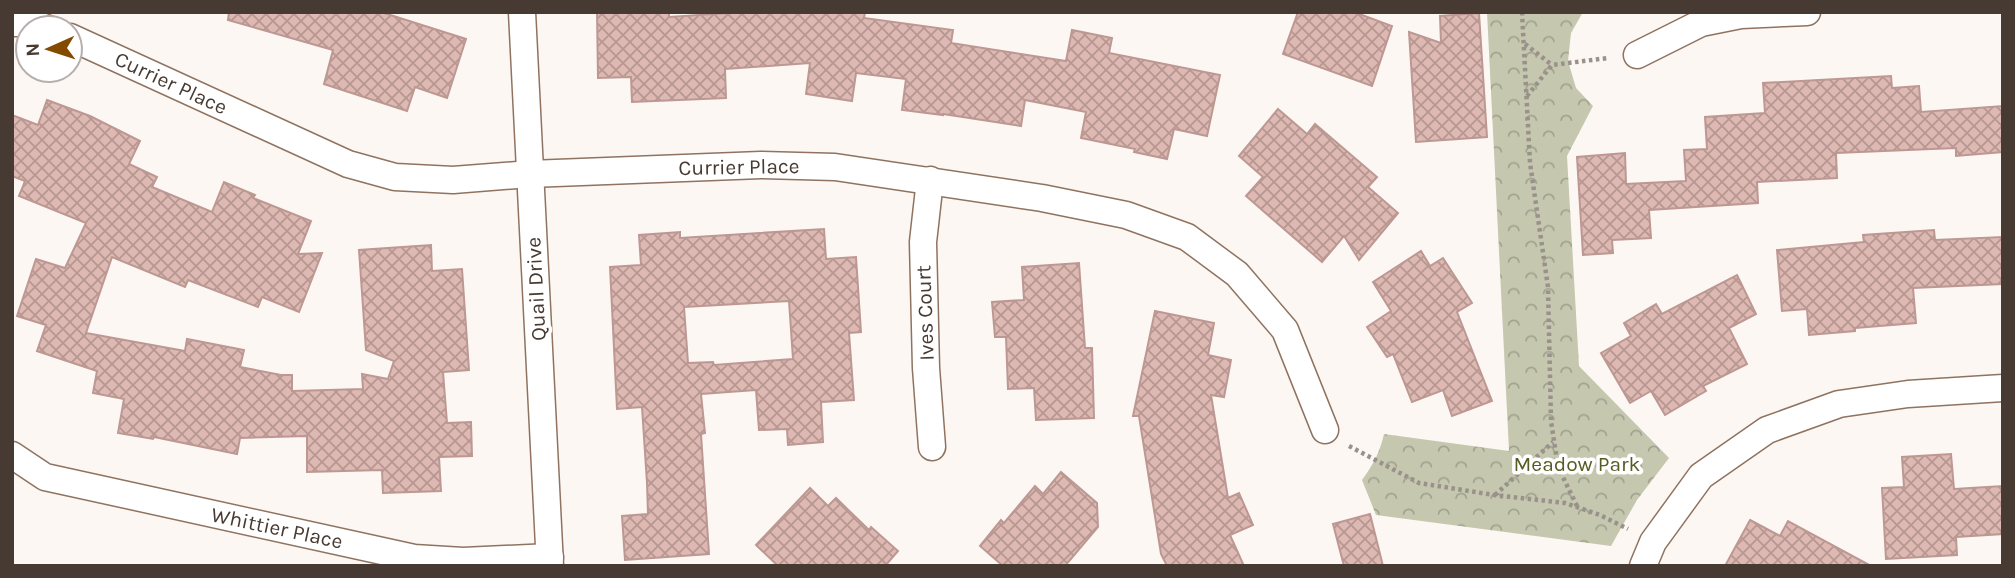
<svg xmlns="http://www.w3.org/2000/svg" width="2015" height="578" font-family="Karla,sans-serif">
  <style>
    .park { fill: url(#park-crowns) }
    .building { fill: url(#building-cross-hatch); stroke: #bd9893; stroke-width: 2; fill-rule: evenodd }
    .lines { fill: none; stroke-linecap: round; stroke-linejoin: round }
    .street-casing { stroke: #8f7360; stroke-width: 29 }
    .path { stroke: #9a918b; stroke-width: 4.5; stroke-dasharray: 3.5 3.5; stroke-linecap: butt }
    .street { stroke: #fff; stroke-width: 26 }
    .labels { text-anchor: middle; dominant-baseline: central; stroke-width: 7; stroke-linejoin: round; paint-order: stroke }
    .street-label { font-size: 21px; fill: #473a32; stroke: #fff }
    .park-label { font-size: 21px; fill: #585b22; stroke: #fff }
  </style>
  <defs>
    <pattern id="park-crowns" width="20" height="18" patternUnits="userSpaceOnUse" patternTransform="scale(1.75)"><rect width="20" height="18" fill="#c5c7af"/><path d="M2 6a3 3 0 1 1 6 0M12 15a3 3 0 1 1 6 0" fill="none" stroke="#a2a38f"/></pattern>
    <pattern id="building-cross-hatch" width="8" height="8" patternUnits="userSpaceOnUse" patternTransform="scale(1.75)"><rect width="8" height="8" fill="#deb8b2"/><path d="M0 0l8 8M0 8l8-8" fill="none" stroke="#b69791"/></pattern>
  </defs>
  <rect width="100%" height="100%" fill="#fdf7f3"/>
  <path class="park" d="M1487 12H1583L1571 33 1568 61 1576 88 1593 106 1567 156 1579 366 1669 458 1637 500 1611 546 1376 515 1362 480C1373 465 1380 452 1384 434L1509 451Z"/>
  <g class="building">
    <polygon points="229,12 381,12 466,39 447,98 415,87 407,111 324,84 333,50 228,20"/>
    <polygon points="597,12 669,12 669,17 744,12 865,12 864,18 953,30 951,43 1066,61 1072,30 1112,38 1109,53 1220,75 1207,136 1174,129 1167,159 1134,152 1135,149 1081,138 1086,112 1025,100 1021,126 943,114 943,115 902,110 906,79 856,73 852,101 806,94 810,63 725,69 726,98 632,102 631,77 598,78"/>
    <polygon points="1298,12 1354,12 1392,26 1372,86 1283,54"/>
    <polygon points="1479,13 1487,137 1416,142 1409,32 1441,43 1440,16"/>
    <polygon points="1891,76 1892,88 1919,86 1921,112 2003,106 2003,152 1956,156 1956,148 1836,153 1837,178 1757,182 1758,203 1649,210 1651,238 1612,240 1613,253 1583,255 1577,157 1625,153 1626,184 1686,181 1684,150 1707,149 1705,117 1765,113 1763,83"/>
    <polygon points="47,100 90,116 140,141 129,164 157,177 152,187 212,212 224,182 255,195 253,198 311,221 298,254 322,253 299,312 262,297 258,307 188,280 185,287 112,257 86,333 185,351 187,339 244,350 240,367 281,375 292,375 292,391 363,389 362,374 388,379 394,361 366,350 359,250 431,245 432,271 462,269 469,370 443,372 447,423 471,422 472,456 439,457 441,491 383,493 382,470 307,472 307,436 240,438 237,454 154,437 153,439 118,433 124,399 93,393 97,371 37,351 46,325 17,316 36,259 65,268 86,223 19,196 25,181 12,176 12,115 38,125"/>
    <polygon points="1278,109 1307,134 1315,124 1377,177 1368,187 1398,213 1359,260 1344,236 1322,262 1246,196 1263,177 1239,156"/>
    <path d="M824 229 826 259 856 257 861 332 849 333 854 400 821 402 823 442 788 445 787 429 759 430 756 390 701 394 705 433 701 434 709 554 625 560 622 516 648 514 647 483 642 407 617 409 610 267 641 265 639 235 680 232V238ZM789 301 793 359 714 365 713 362 688 363 684 307Z"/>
    <polygon points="1934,230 1935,240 2003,237 2003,284 1913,288 1916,323 1855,328 1855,331 1809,335 1807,309 1782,311 1777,250 1864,242 1863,235"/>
    <polygon points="1421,251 1430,266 1443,258 1472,303 1457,312 1492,401 1452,416 1443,390 1412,402 1393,354 1387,357 1367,327 1391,311 1373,282"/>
    <polygon points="1079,263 1085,348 1092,348 1094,418 1036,420 1034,388 1008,389 1006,337 995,337 992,302 1024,300 1022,267"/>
    <polygon points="1737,275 1756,314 1729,328 1747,364 1703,386 1706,391 1665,415 1651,391 1630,403 1601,353 1631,336 1624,323 1656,304 1662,314"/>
    <polygon points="1155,311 1214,323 1208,355 1231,360 1224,397 1211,395 1228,498 1239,493 1253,525 1230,535 1244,566 1167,566 1161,554 1139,416 1133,416"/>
    <polygon points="1951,454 1954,489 2003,486 2003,534 1956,537 1957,555 1886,559 1882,488 1904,487 1902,457"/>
    <polygon points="1061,472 1097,503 1098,527 1065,566 1003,566 980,546 1001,520 1004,523 1035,486 1043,494"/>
    <polygon points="810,488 828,506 836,498 869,530 871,527 898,551 885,566 778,566 756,545"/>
    <polygon points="1370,514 1383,566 1344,566 1333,524"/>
    <polygon points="1750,520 1780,536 1788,521 1871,566 1725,566"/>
  </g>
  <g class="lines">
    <g class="street-casing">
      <g id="street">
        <polyline points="522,12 550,566"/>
        <polyline points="12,23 33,23 46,28"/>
        <polyline points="70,37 348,164 395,177 453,180 530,174 761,165 835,167 1042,198 1126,215 1187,237 1237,274 1285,330 1325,430"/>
        <polyline points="1637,55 1701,23 1741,15 1807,12"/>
        <polyline points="930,180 923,242 926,368 932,447"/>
        <polyline points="12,455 45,477 414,558 463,561 550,557"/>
        <polyline points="1643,566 1653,542 1701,476 1767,430 1839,404 1908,394 2003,388"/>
      </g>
    </g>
    <g class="path">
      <polyline points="1522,12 1530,163 1548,287 1551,421 1558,467 1577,506"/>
      <polyline points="1525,44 1552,65"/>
      <polyline points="1527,96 1552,65 1608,58"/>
      <polyline points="1349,446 1419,483 1494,495 1565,503 1600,515 1628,529"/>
      <polyline points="1495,495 1553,442"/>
    </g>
    <use href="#street" class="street"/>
  </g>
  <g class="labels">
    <g class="street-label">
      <text transform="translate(171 83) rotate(25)">Currier Place</text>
      <text transform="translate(739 167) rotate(-1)">Currier Place</text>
      <text transform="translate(536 289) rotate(-93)">Quail Drive</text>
      <text transform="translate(925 313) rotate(-92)">Ives Court</text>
      <text transform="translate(277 528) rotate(12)">Whittier Place</text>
    </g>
    <g class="park-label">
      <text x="1577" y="464">Meadow Park</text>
    </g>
  </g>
  <rect width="2015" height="578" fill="none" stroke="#473a32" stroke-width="28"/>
  <g transform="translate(49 49) rotate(267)"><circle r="33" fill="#ffffff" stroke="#b5b0ad" stroke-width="2"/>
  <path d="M0-5L12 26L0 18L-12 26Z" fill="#844a00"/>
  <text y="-10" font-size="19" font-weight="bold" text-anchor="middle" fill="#473a32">N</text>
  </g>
</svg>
